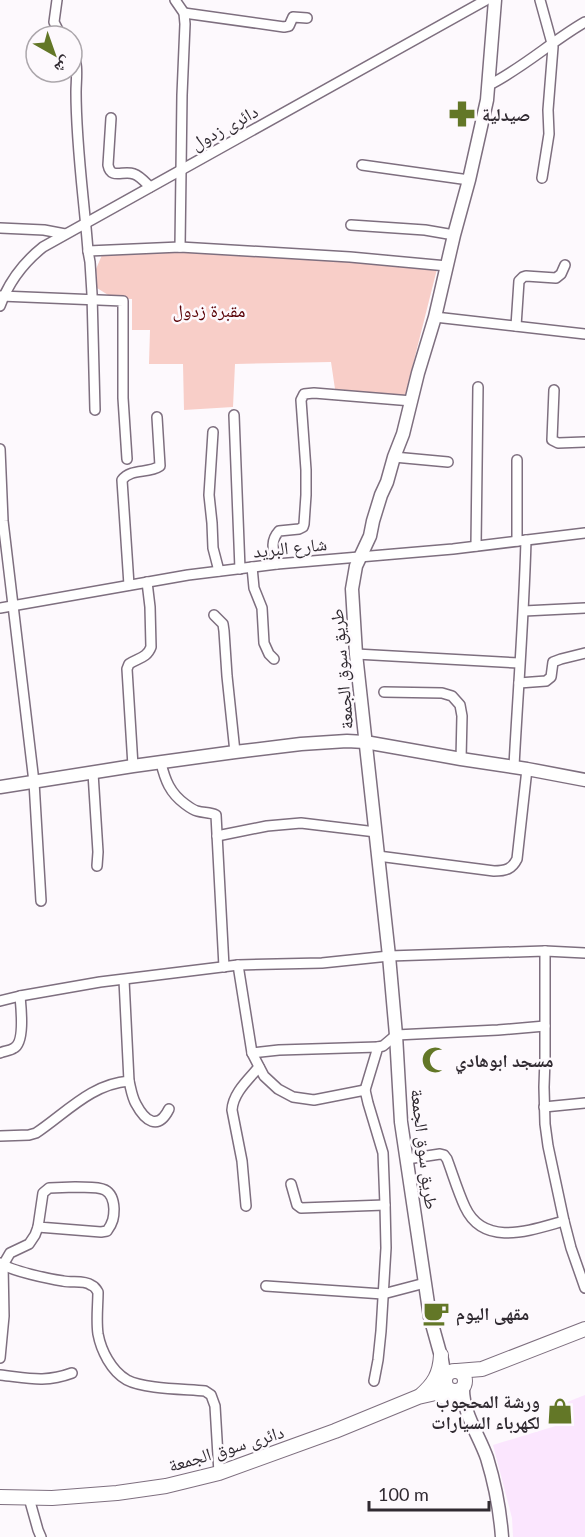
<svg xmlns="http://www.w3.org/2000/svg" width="585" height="1537" font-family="Lato,'Noto Naskh Arabic',sans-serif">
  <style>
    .built { fill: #fbe6fe }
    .green { fill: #f8cec8 }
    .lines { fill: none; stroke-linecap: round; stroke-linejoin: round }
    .minor-casing { stroke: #7e6f7f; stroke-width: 12 }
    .tertiary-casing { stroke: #7e6f7f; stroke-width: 15 }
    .secondary-casing { stroke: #7e6f7f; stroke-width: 16 }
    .minor { stroke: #fff; stroke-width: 9 }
    .tertiary { stroke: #fff; stroke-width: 12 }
    .secondary { stroke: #fff; stroke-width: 14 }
    .labels { text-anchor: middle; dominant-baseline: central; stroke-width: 5; stroke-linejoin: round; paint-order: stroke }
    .poi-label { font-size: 18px; font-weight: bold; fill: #302a31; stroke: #fdf9fd; text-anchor: start }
    .street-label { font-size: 18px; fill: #302a31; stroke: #fdf9fd }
    .park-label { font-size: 18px; fill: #590005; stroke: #fdf9fd }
  </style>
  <rect width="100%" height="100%" fill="#fdf9fd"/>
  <polygon class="built" points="585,1395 585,1537 513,1537 512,1518 493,1445 562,1424 557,1406"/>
  <polygon class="green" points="198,251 254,254 437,269 405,396 335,389 331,362 235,364 233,407 184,410 183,364 149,364 150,330 132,330 132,299 113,298 97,288 96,269 102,255"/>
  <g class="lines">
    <g class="minor-casing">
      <g id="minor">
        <polyline points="57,0 54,22 61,36"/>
        <polyline points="175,0 184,13 185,24 182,95 180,247"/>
        <polyline points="540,0 553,47 548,110 549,134 542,178"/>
        <polyline points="184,13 284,27 289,26 293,17 307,18"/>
        <path d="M72 51C79 64 76 79 76 92 76 146 84 198 88 251L180 247 350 257 447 266"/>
        <path d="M489 85C523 68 552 41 585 22"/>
        <path d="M111 118 108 165C111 180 123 170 134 174 140 176 145 182 150 187"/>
        <polyline points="362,165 469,180"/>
        <polyline points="351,225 425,230 454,235"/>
        <polyline points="0,228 44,230 65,234"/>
        <polyline points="88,251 90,262 92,294 95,410"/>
        <polyline points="1,296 123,301 123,398 127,459"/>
        <path d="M0 306C9 281 23 263 43 247L486 0"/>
        <polyline points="435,317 585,334"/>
        <polyline points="516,326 519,281 523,277 526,276 556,278 561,274 565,265"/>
        <polyline points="554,390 552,440 558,443 585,442"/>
        <polyline points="234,415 240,569"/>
        <polyline points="213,432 209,495 212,523 213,548 219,571"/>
        <polyline points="0,449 3,521 34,782 41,901"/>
        <polyline points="394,457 448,462"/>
        <polyline points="517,541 517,460"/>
        <polyline points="476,546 478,387"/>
        <path d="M277 564C274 552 269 542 279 531L299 529 303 527 304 524 306 495V470L301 400 304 394 314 393 412 401"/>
        <polyline points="252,567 254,588 262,608 264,643 269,654 274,659"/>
        <path d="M129 585 122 480C131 468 148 474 160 466L157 417"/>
        <polyline points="0,608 188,575 277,564 453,549 585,533"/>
        <polyline points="524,611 585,608"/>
        <polyline points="214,615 223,624 224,631 227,676 235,752"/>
        <polyline points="356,654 519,663"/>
        <polyline points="519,683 546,681 551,677 553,662 561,659 585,653"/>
        <polyline points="384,692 442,693 452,696 460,705 462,716 461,759"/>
        <path d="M161 763C165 780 170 793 185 804 189 807 193 810 197 811 204 813 210 812 216 815L224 967"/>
        <path d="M133 766 127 669 129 664C138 658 147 658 151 647L150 607 147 582"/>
        <path d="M514 766C518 691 524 615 526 540"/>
        <polyline points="93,773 98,852 97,866"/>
        <polyline points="217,836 267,826 301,823 376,832"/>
        <path d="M378 856 494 871C506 871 512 869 517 859L527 769"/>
        <polyline points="545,951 545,1058 544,1087 545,1124 548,1146 564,1221 571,1248 585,1288"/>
        <polyline points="238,965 252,1053 264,1076 278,1089 293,1097 314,1100 365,1090 368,1103 383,1153 385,1205 386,1248 381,1331 378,1360 374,1381"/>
        <polyline points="0,1001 20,996 100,982 238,965 322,963 389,956 545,951 585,953"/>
        <path d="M0 1053C4 1051 10 1051 14 1048 25 1042 21 1007 20 996"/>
        <polyline points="252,1053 279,1050 378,1047"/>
        <path d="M129 1081C131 1089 132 1097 136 1104 145 1121 158 1131 169 1109"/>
        <polyline points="365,1090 378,1047 383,1046 396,1035 498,1030 545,1026"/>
        <polyline points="544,1107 585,1103"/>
        <path d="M0 1136 29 1135 36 1133C66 1113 91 1084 129 1081L124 980"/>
        <path d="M407 1159 440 1154 444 1155 447 1159C453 1175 458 1192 465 1207 484 1248 531 1230 564 1221"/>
        <polyline points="291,1184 297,1205 301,1208 385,1205"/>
        <path d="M75 1187C95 1188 113 1183 114 1209 114 1217 113 1223 107 1231L101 1232 38 1227 43 1193 49 1188Z"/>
        <path d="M246 1206 242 1161 232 1110C233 1093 248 1080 259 1067"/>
        <path d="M0 1263C11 1271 49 1279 63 1281 72 1283 84 1280 91 1285 96 1287 95 1288 98 1292 98 1305 96 1320 98 1334 101 1350 111 1371 127 1380 144 1389 184 1389 205 1391L211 1395 215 1406 219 1473"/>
        <polyline points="266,1286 383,1294 425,1283"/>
        <polyline points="0,1358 4,1316 3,1265 10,1253 29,1244 35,1235 38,1227"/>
        <path d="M0 1375C28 1378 45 1383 72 1373"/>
        <polyline points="29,1498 38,1530 41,1537"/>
      </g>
    </g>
    <g class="tertiary-casing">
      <g id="tertiary">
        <polyline points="0,787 133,766 235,752 301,744 347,741 365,742 461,759 527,769 585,780"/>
        <polyline points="445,1378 442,1360 430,1317 401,1122 396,1035 389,956 356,654 352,589 356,566 370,536 373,521 381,495 387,482 394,457 403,434 418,373 435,317 454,235 469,180 487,100 495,0"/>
        <path d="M463 1387C462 1412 479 1435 487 1458 495 1484 500 1510 502 1537"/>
      </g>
    </g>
    <g class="secondary-casing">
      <g id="secondary">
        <circle cx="455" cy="1381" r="10"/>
        <polyline points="457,1371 482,1369 585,1329"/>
        <path d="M420 1396C434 1384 440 1374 441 1355"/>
        <polyline points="442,1396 463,1403"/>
        <polyline points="0,1497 52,1498 117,1493 166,1486 219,1473 335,1431 418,1397 449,1390"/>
      </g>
    </g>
    <use href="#minor" class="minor"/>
    <use href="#tertiary" class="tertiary"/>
    <use href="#secondary" class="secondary"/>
  </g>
  <defs>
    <g id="pharmacy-bare" transform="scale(2.07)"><path d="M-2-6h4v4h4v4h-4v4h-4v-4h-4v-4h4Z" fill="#637727" stroke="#fdf9fd" stroke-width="2.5" paint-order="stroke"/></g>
    <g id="mosque-bare" transform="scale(2.07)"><path d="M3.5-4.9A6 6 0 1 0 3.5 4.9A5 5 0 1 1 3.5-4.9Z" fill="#637727" stroke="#fdf9fd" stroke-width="2.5" paint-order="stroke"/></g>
    <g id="cafe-bare" transform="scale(2.07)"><path d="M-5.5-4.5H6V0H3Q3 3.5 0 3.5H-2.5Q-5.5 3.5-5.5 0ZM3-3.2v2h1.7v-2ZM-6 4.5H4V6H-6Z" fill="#637727" stroke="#fdf9fd" stroke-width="2.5" paint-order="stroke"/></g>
    <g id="shop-bare" transform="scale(2.07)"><path d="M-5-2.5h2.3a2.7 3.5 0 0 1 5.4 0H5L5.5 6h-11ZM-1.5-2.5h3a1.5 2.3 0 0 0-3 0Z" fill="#637727" stroke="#fdf9fd" stroke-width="2.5" paint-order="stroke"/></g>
  </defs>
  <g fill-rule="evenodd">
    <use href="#pharmacy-bare" x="462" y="114"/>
    <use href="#mosque-bare" x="435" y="1060"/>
    <use href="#cafe-bare" x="436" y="1313"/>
    <use href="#shop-bare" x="560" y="1411"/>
  </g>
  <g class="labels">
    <g class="poi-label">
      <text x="482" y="114">صيدلية</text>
      <text x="455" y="1060">مسجد ابوهادي</text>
      <text x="456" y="1313">مقهى اليوم</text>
      <text x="540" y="1401" text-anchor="end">ورشة المحجوب<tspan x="540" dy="21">لكهرباء السيارات</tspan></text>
    </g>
    <g class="street-label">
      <text transform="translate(224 127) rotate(-29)">دائرى زدول</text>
      <text transform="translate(290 547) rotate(-6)">شارع البريد</text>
      <text transform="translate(341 669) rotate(-95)">طريق سوق الجمعة</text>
      <text transform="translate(425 1149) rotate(83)">طريق سوق الجمعة</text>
      <text transform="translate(226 1448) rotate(-17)">دائرى سوق الجمعة</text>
    </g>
    <g class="park-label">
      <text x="209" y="310">مقبرة زدول</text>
    </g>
  </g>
  <g transform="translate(54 54) rotate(140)"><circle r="28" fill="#fdf9fd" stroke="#aba6ab" stroke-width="1.5"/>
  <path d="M0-4.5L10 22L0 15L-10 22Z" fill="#637727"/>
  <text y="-9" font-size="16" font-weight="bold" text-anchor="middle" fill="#302a31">ش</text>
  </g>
  <path d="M369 1501v9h120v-9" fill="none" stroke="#302a31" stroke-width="3"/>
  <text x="378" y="1501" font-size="18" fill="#302a31" stroke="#fdf9fd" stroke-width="4.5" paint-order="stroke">100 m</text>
</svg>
